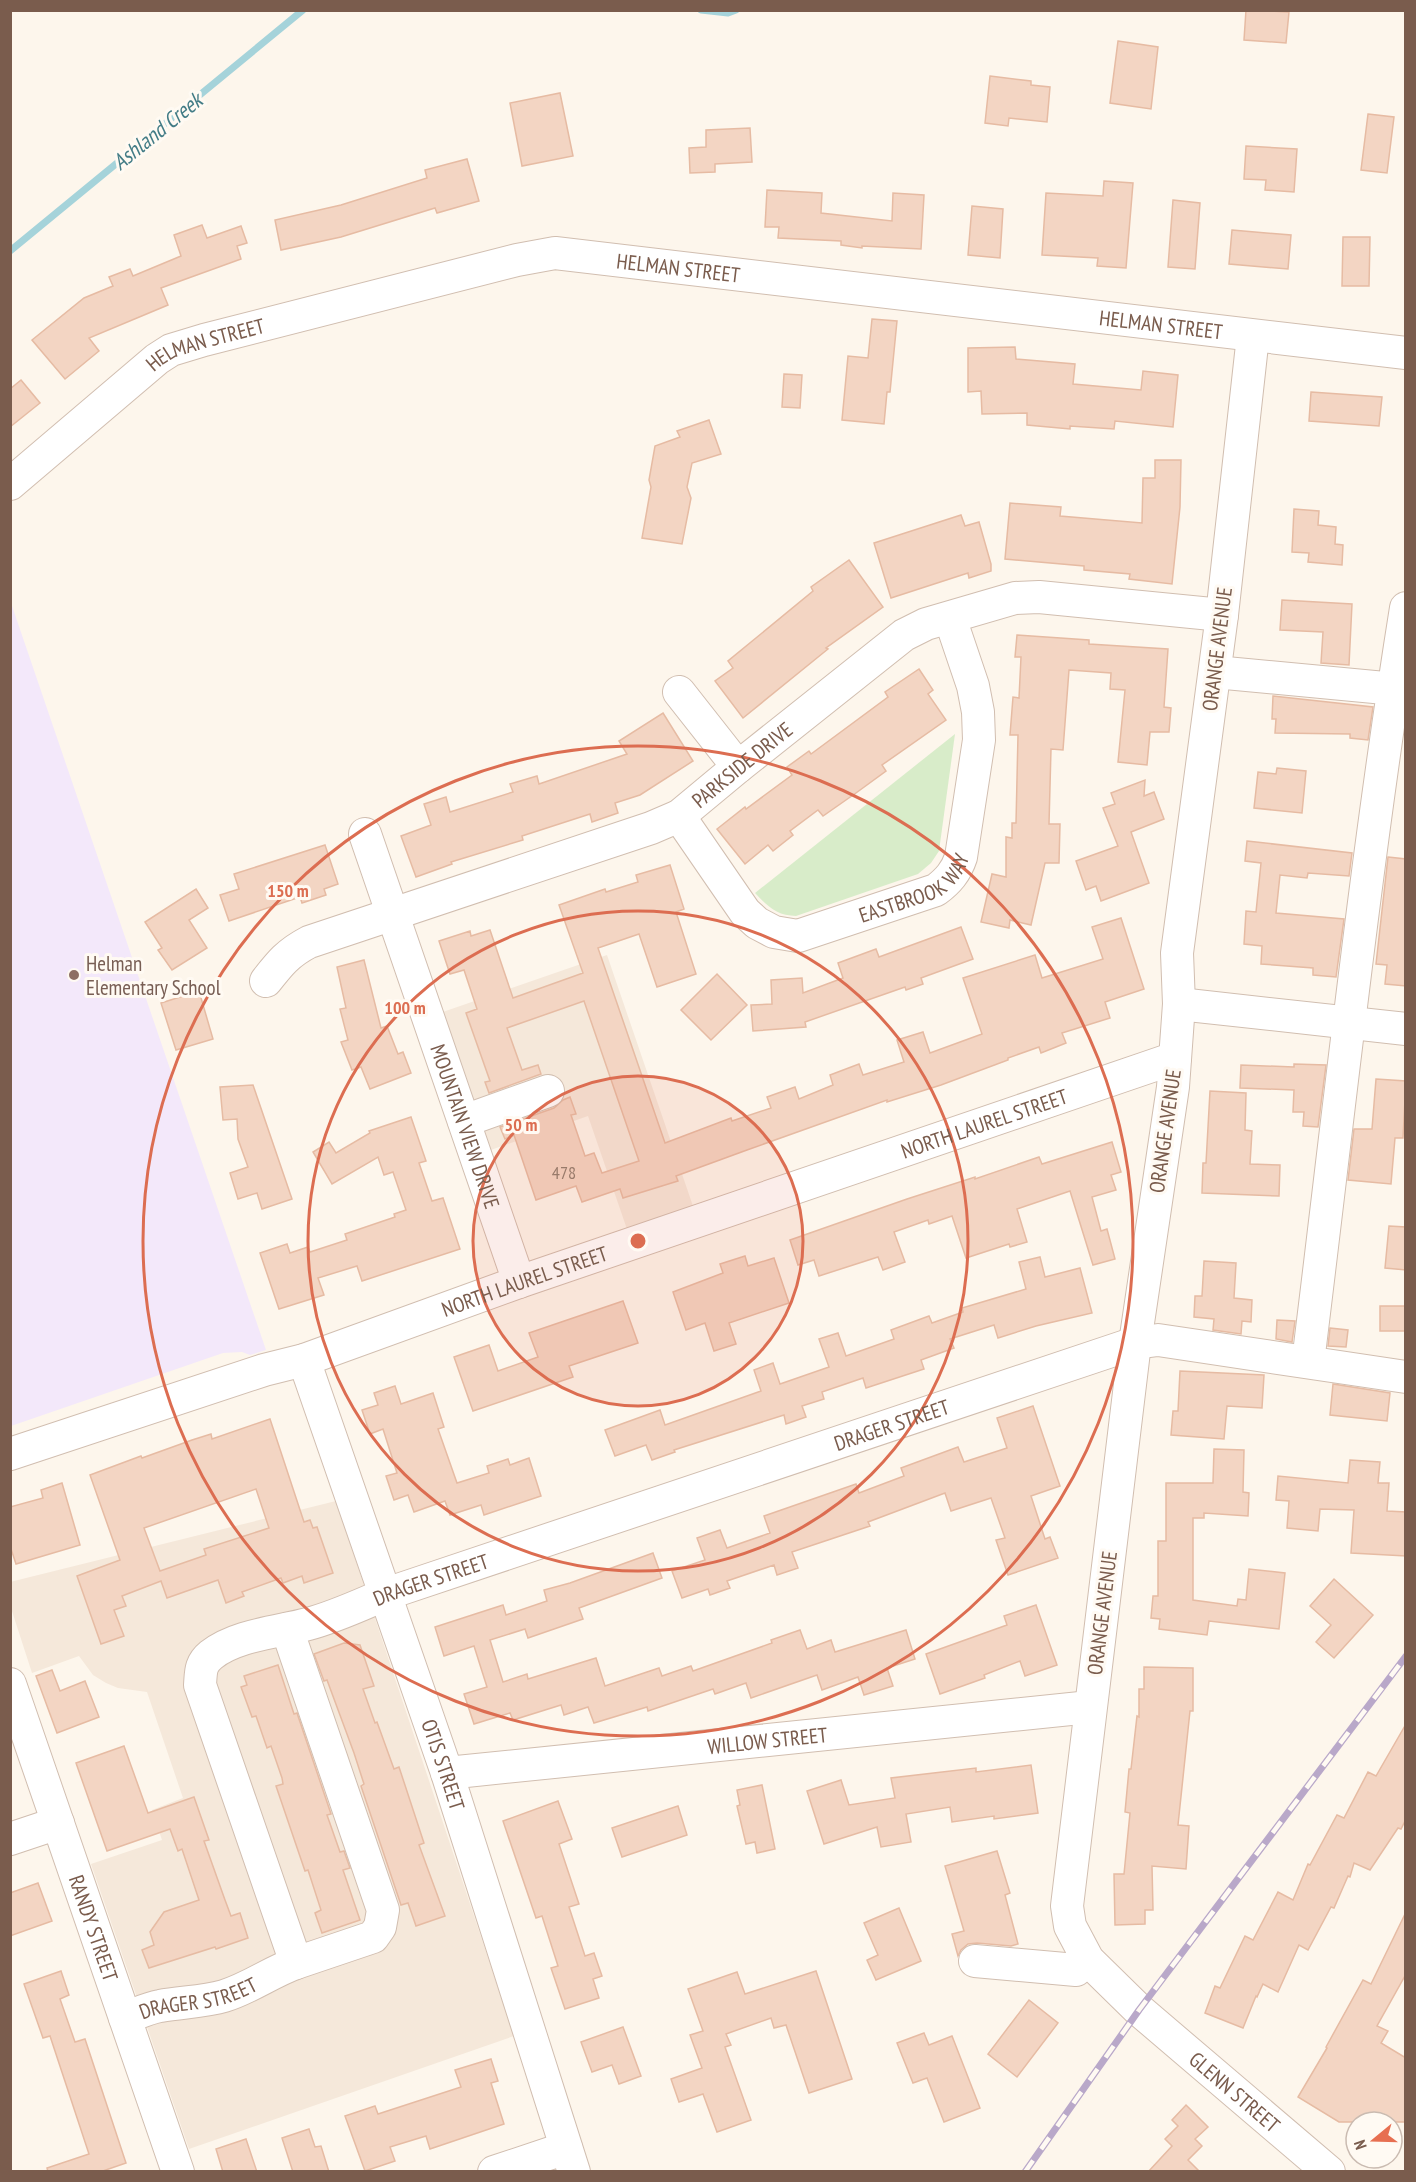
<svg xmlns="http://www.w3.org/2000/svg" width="1416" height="2182" font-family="'PT Sans Narrow',sans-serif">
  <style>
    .residential { fill: #f5e8da }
    .education { fill: #f3e8fa }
    .green { fill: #d8ecc9 }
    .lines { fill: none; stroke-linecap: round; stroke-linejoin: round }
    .stream { stroke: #a5d3da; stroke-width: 7 }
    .building { fill: #f3d5c3; stroke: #e6bba3; stroke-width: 1.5; fill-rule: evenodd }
    .minor-casing { stroke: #d1beb0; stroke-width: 34 }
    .minor { stroke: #fff; stroke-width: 32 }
    .rail-casing { stroke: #b9a8c9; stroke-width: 7 }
    .rail { stroke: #fffaf3; stroke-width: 4.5; stroke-dasharray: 14; stroke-linecap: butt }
    .ring { fill: none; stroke: #dc6d51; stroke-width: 3 }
    .education-dot { fill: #8d6e63; stroke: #fffaf3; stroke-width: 2 }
    .labels { text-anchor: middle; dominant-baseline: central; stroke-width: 6; stroke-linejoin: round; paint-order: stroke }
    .number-label { font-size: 18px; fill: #987a6a }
    .street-label { font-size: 21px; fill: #7a5c4d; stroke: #fffaf3 }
    .education-label { font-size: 21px; fill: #785e54; stroke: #fffaf3; text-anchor: start }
    .water-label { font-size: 22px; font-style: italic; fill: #437c86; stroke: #fffaf3 }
    .centre { fill: #dc6d51; stroke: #fffaf3; stroke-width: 3 }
    .ring-label { font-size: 18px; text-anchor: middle; font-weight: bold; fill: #dc6d51; stroke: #fffaf3; stroke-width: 6; stroke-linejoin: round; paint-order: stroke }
  </style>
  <rect width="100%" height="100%" fill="#fdf6ec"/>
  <g class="residential">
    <polygon points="607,955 695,1212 629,1235 588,1116 485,1152 437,1014"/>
    <polygon points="336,1501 514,2036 189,2149 91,1864 162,1840 152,1810 183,1798 147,1692 118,1688 106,1683 93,1675 79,1656 32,1673 11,1608 10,1582"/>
  </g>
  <polygon class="education" points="10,600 266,1350 250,1355 242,1352 223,1353 11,1426"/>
  <path class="green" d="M955 734 939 851 931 863 918 874 796 916C777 916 767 906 755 893Z"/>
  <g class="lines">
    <g class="stream">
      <polyline points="701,10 728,13 736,10"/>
      <polyline points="10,251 303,10"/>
    </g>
  </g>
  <g class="building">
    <polygon points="1246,10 1289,12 1286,43 1244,40"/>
    <polygon points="1118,41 1158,47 1151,109 1110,103"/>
    <polygon points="990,76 1031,81 1031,85 1050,87 1047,122 1009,118 1008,126 985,123"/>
    <polygon points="560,93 573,156 522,166 510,103"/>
    <polygon points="1368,114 1394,117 1387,173 1361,170"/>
    <polygon points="750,128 752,162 715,164 715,172 690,173 689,148 706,147 706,130"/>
    <polygon points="1246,146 1297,149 1294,192 1265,190 1266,180 1244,179"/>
    <polygon points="467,159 479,201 437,213 435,208 341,237 281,250 275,220 341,205 427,178 425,170"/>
    <polygon points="1104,181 1133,183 1126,268 1097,266 1098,258 1042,255 1046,193 1103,196"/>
    <polygon points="767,190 822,193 821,213 892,221 893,193 924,195 921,249 862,246 862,248 841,245 841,241 778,238 779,227 765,227"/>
    <polygon points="1173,200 1200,203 1195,269 1168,267"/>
    <polygon points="972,206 1003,209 1000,258 968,255"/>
    <polygon points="202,225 207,238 241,226 247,243 237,246 241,259 161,288 168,305 89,338 99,351 65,379 32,340 84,298 113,286 109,277 130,269 133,276 181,256 174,235"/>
    <polygon points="1232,230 1291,235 1288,269 1229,264"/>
    <polygon points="1343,237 1370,237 1369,286 1342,286"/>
    <polygon points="872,319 897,321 890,392 887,392 884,424 842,420 848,356 868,358"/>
    <polygon points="1015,347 1016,359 1075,364 1073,384 1141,390 1143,371 1178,375 1173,427 1115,421 1114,429 1070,426 1070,429 1027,425 1027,413 982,414 981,391 968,392 968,348"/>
    <polygon points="784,374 802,375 800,408 782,407"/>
    <polygon points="21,380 40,403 10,427 10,389"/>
    <polygon points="1311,392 1382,397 1379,426 1309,421"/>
    <polygon points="709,420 721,454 692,463 687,487 691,498 682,544 642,538 651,487 649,480 655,446 680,437 677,431"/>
    <polygon points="1155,460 1181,460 1180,507 1172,584 1129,579 1130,574 1084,570 1084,566 1005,559 1010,503 1061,507 1060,516 1142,523 1143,478 1155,478"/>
    <polygon points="1294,509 1319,511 1318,525 1336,527 1335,544 1343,545 1342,565 1308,562 1309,553 1292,552"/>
    <polygon points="961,515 965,526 979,522 991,564 991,571 969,578 968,573 891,598 874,543"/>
    <polygon points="849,560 883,607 826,648 828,649 743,718 715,681 733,668 728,661 813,591 811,587"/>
    <polygon points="1282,600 1352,604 1349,665 1321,663 1323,632 1280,630"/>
    <polygon points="1017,635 1089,640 1089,644 1168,649 1164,707 1171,708 1169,732 1150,732 1147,765 1118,762 1125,690 1110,689 1111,673 1069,670 1063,750 1051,749 1049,824 1060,824 1059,863 1045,863 1031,925 1010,920 1009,928 981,922 992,874 1006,877 1006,837 1012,838 1012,823 1016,823 1018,735 1010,735 1013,697 1019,698 1021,657 1015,657"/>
    <polygon points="919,669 933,690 928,694 946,720 882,765 886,771 856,793 823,816 818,810 790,831 793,835 773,851 768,845 745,864 717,829 745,807 746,809 792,775 787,767 809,751 811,754 888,697 885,692"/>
    <polygon points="1273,696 1373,707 1368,740 1350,738 1350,734 1275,733 1276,719 1272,719"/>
    <polygon points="663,713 693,761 640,795 615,803 618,813 592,822 590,814 522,836 523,840 451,862 452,864 416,877 401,836 431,825 424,804 446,797 450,812 513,792 510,784 537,776 539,784 627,754 619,741"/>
    <polygon points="1277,768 1306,771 1302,813 1254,808 1258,772 1276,774"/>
    <polygon points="1145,780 1144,796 1154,792 1164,819 1131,832 1149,883 1101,901 1096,886 1086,890 1076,861 1118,846 1103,808 1115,804 1111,793"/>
    <polygon points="1247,841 1352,853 1349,876 1308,873 1307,878 1280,875 1276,913 1344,919 1336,977 1313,975 1313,968 1261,964 1262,946 1244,944 1246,911 1256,912 1261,863 1245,861"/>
    <polygon points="325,845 338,884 324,889 326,895 302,903 300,897 229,921 220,895 239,889 234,874"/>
    <polygon points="1388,857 1406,859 1406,986 1385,984 1387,965 1376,964"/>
    <polygon points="670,865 684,909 676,912 696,974 657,987 639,934 598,948 665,1143 731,1118 732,1121 771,1108 767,1097 795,1087 799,1099 833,1085 830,1075 859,1064 863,1075 904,1062 897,1040 923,1032 930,1053 982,1034 963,978 1035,955 1042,978 1103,959 1092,927 1121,918 1144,989 1105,1002 1110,1018 1062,1033 1066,1043 1041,1053 1039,1047 1008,1058 1008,1060 941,1085 887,1102 887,1100 747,1150 676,1176 678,1181 623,1198 620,1189 582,1202 576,1186 536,1200 514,1135 505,1139 500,1127 554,1108 563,1100 570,1097 576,1114 571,1115 585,1156 594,1153 602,1173 639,1161 584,1001 507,1028 522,1070 538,1065 541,1074 489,1093 485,1082 490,1081 466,1013 477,1009 464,970 450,974 439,941 470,931 471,936 490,930 513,998 583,973 559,905 605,889 606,892 638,882 636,875"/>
    <polygon points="196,889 208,908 189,920 207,948 172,970 158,950 162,948 145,922"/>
    <polygon points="961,927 973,959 921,978 923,984 906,990 905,987 805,1022 806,1027 753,1031 751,1005 772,1004 771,980 802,978 803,993 843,978 838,963 876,949 879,957"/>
    <polygon points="364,960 381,1028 387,1026 398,1054 403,1052 411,1073 370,1089 361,1067 352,1070 341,1042 348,1040 340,1009 346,1008 337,967"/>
    <polygon points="717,974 747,1005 711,1040 681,1010"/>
    <polygon points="199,991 213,1039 176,1050 161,1003"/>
    <polygon points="1294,1064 1326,1065 1318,1127 1303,1126 1304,1112 1293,1112 1294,1090 1240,1088 1241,1065 1294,1067"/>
    <polygon points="1376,1079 1406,1081 1403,1138 1395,1138 1391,1184 1348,1180 1354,1129 1372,1129"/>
    <polygon points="253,1085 292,1199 262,1209 257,1193 238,1199 230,1173 248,1167 238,1139 237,1119 223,1120 220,1087"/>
    <polygon points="1210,1091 1246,1093 1245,1130 1252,1131 1250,1164 1280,1165 1279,1196 1202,1193 1203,1163 1206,1163"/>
    <polygon points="411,1117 426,1161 419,1163 432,1201 443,1198 460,1249 362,1281 357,1266 318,1278 324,1295 279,1309 260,1253 287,1244 290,1253 308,1247 310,1252 347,1240 345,1234 395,1217 394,1214 406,1210 393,1172 384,1175 378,1157 332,1184 313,1152 329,1142 336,1153 370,1133 369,1131"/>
    <polygon points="1112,1142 1121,1172 1111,1175 1116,1190 1092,1197 1101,1231 1107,1229 1115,1259 1093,1265 1070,1191 1017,1209 1027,1242 1010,1247 1009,1244 966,1258 952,1216 929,1224 928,1220 894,1232 905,1262 883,1270 878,1257 819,1276 814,1260 798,1265 790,1240 907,1199 975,1177 975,1179 1039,1157 1042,1164"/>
    <polygon points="1389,1226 1406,1227 1406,1270 1385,1268"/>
    <polygon points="745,1256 748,1266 774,1258 789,1303 729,1323 736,1344 714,1351 705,1323 686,1330 673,1292 723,1273 720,1264"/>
    <polygon points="1040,1257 1045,1277 1080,1268 1092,1313 1036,1326 998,1338 994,1325 950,1339 954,1348 921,1360 924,1369 866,1388 863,1378 822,1392 824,1399 802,1406 806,1417 786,1424 784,1415 674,1450 675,1452 652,1460 646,1445 615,1456 605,1430 660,1410 665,1425 761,1391 754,1370 773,1363 780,1384 829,1367 819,1339 838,1333 846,1356 894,1339 891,1330 929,1316 932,1323 963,1312 962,1308 1026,1289 1019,1262"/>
    <polygon points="1204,1261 1236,1263 1234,1298 1252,1300 1251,1322 1242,1321 1241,1334 1213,1330 1214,1319 1194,1317 1195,1296 1202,1296"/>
    <polygon points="623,1301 638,1343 569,1366 573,1377 473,1411 454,1357 489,1345 498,1371 538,1357 529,1333"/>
    <rect x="1380" y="1306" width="26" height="25"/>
    <polygon points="1277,1320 1295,1321 1292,1342 1276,1339"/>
    <polygon points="1330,1328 1348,1330 1346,1347 1328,1346"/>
    <polygon points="1180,1371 1264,1375 1262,1408 1227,1406 1224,1439 1171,1435 1173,1411 1178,1411"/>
    <polygon points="1333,1384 1390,1393 1387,1421 1330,1415"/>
    <polygon points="395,1386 401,1404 433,1393 444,1427 438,1429 457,1483 489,1473 487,1466 508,1459 510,1465 529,1458 541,1496 484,1515 481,1505 450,1515 445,1501 414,1512 408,1495 394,1500 386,1476 397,1473 383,1429 370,1434 362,1410 378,1405 374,1393"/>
    <polygon points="1033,1406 1060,1486 1031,1496 1045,1539 1050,1537 1058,1558 1008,1575 996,1540 1005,1538 991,1498 951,1511 945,1493 868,1522 870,1526 792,1552 798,1568 777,1575 774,1565 727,1581 730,1588 710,1595 708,1589 682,1598 672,1571 705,1560 697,1538 720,1530 727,1548 770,1533 764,1516 856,1484 859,1493 904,1476 901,1468 958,1447 964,1462 1007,1448 997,1418"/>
    <path d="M270 1419 304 1522 310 1520 313 1528 317 1527 333 1573 304 1583 302 1576 283 1583 281 1578 242 1592 244 1596 226 1603 218 1580 167 1598 161 1581 122 1596 126 1606 114 1610 124 1636 101 1644 77 1576 120 1560 90 1475 141 1456 142 1458 192 1440 211 1434 212 1439ZM256 1489 269 1528 204 1549 206 1555 160 1571 144 1528Z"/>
    <polygon points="1214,1449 1244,1450 1243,1492 1249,1493 1248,1516 1204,1513 1204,1518 1193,1518 1193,1600 1237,1606 1238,1599 1246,1600 1249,1569 1285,1573 1279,1629 1209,1621 1207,1635 1159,1629 1160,1619 1151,1618 1153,1596 1158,1596 1158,1541 1166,1541 1166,1483 1213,1483"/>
    <polygon points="1350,1460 1380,1462 1378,1483 1389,1483 1387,1511 1406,1512 1406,1556 1351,1553 1354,1510 1320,1509 1318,1531 1287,1528 1289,1501 1276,1500 1278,1476 1348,1483"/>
    <polygon points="62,1483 80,1545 16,1564 10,1546 10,1507 43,1498 41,1490"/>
    <polygon points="653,1553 662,1578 579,1608 583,1619 528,1638 525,1629 490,1640 503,1682 527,1674 528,1679 596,1658 605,1686 659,1668 662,1676 691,1666 693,1671 772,1643 771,1640 800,1630 807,1649 831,1640 835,1652 906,1630 915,1659 887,1668 893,1686 864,1695 858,1677 822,1690 817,1675 751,1698 746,1683 715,1694 713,1689 648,1711 647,1707 594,1723 588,1707 564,1715 561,1705 513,1720 510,1713 474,1724 464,1694 487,1687 474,1646 444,1656 435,1627 503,1605 506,1615 547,1601 544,1590 570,1583"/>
    <polygon points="1334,1579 1373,1615 1334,1658 1316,1642 1331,1625 1310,1606"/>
    <polygon points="1036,1605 1057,1665 1025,1676 1020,1661 984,1675 985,1678 940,1694 926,1654 1007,1625 1004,1616"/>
    <polygon points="344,1643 360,1645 374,1686 363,1689 375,1723 377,1722 394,1769 399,1767 424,1843 419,1845 445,1916 416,1926 408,1903 401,1905 361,1786 364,1784 354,1753 327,1680 324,1681 314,1654"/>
    <polygon points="278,1665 294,1714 297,1713 331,1814 327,1815 340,1852 344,1851 350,1868 343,1870 360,1920 322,1933 315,1913 321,1910 308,1870 305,1871 276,1786 283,1784 282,1778 271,1746 267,1748 256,1716 252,1717 241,1687 247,1685 244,1676"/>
    <polygon points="1144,1667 1193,1668 1193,1711 1190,1711 1178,1825 1189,1826 1186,1869 1152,1866 1153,1910 1145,1910 1145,1924 1115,1925 1114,1874 1124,1874 1130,1813 1125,1812 1129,1769 1131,1769 1137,1716 1139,1717 1139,1689 1144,1689"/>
    <polygon points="52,1670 60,1691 85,1681 99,1717 57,1733 36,1676"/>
    <polygon points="1406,1724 1406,1819 1401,1829 1398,1828 1370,1870 1354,1863 1350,1877 1348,1876 1334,1908 1331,1907 1308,1950 1299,1945 1278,1992 1263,1984 1257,1997 1256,1996 1243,2028 1205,2013 1215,1986 1220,1988 1245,1936 1253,1940 1278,1892 1293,1900 1308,1864 1310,1865 1337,1815 1344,1818 1368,1772 1376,1776"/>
    <polygon points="124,1746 148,1813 194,1797 209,1840 204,1841 225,1900 231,1916 240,1913 248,1938 216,1949 215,1947 149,1968 142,1950 154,1945 150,1932 164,1912 199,1900 182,1849 178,1851 170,1829 107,1851 76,1763"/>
    <polygon points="1031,1765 1038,1813 994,1819 994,1816 952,1822 950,1807 906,1814 911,1842 881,1847 877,1827 824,1844 807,1791 841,1780 849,1805 895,1798 891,1778 976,1768 976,1772"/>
    <polygon points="762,1785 775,1849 757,1853 755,1842 746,1844 737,1806 740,1805 737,1790"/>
    <polygon points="558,1801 572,1839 559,1844 579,1904 569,1907 585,1956 594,1953 602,1976 593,1979 599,1998 565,2009 551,1968 558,1966 542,1916 536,1918 503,1821"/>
    <polygon points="678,1806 687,1835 622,1857 612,1828"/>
    <polygon points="997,1851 1010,1893 1005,1895 1018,1944 1011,1946 977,1943 968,1944 961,1950 958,1956 952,1934 964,1931 945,1866"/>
    <polygon points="38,1883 52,1921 10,1936 10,1893"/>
    <polygon points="899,1908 921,1961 876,1980 867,1960 878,1955 864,1923"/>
    <polygon points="1406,1912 1406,1974 1377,2026 1388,2031 1381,2043 1406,2058 1406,2122 1339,2122 1298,2097 1327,2048 1326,2047 1363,1980 1371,1984"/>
    <polygon points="61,1971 69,1995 60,1999 75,2042 85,2039 126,2163 100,2172 48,2172 47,2168 89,2154 50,2036 43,2038 24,1984"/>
    <polygon points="816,1971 852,2079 809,2093 786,2025 774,2028 771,2018 726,2034 731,2045 725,2047 751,2120 717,2132 703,2094 679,2102 671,2079 702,2068 690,2035 703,2031 688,1989 737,1972 745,1994"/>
    <polygon points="1029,2000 1058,2023 1017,2077 988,2054"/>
    <polygon points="623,2027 641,2076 619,2084 612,2065 592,2072 581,2042"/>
    <polygon points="924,2033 929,2045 952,2036 980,2108 944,2122 927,2078 913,2083 897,2043"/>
    <polygon points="491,2059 498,2081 491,2083 504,2124 430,2149 426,2136 390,2147 395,2161 365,2171 345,2116 375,2106 378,2114 461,2087 455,2070"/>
    <polygon points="1186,2105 1208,2127 1195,2139 1202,2146 1188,2160 1200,2172 1148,2172 1172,2146 1165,2139 1178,2126 1172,2120"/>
    <polygon points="309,2129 315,2147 321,2146 329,2172 293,2172 282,2138"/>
    <polygon points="246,2139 257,2172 223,2172 216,2149"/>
  </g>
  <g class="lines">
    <g class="minor-casing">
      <g id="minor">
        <path id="s1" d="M1253 336 1222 615 1177 953 1179 1004 1173 1087 1135 1343 1067 1906 1070 1926 1088 1960 1139 2010 1329 2172"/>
        <path id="s2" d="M10 484 157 359 171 350 204 340 517 260 555 253 1406 353"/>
        <polyline points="1215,672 1406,690"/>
        <polyline points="679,692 738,767"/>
        <path id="s3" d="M679 816 745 912 757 923 774 932 798 936 936 890C948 881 956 872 961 857L979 740 978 712 973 686 950 618"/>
        <path id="s4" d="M365 834 519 1282"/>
        <path id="s5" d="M266 981C280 963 288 953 309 942L651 828 679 816 738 767 904 635 926 624 1015 598 1039 597 1222 615"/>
        <polyline points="1179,1004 1406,1029"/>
        <polyline points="464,1121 548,1091"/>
        <path id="s6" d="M304 1360 447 1773 574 2172"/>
        <path d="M1308 1362C1339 1111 1366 858 1406 608"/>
        <path id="s7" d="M10 1454 264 1370 304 1360 519 1282 1175 1058"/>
        <polyline points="287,1629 383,1910 380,1927 373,1937 296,1963"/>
        <path id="s8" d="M10 1684 178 2172"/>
        <path id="s9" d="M447 1773 1090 1707"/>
        <polyline points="10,1839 58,1823"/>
        <polyline points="975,1961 1076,1970 1088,1960"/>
        <path id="s10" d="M125 2018C136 2014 148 2008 160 2006 181 2002 204 2002 224 1996 250 1988 271 1972 296 1963L200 1685C201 1672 200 1664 211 1655 236 1635 278 1632 308 1624 335 1617 360 1605 386 1594L1135 1343 1158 1340 1406 1377"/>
        <polyline points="494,2172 566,2148"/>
      </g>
    </g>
    <use href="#minor" class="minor"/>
    <g class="rail-casing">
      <polyline id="rail" points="1025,2172 1139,2010 1406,1656"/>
    </g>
    <use href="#rail" class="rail"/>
  </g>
  <circle cx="638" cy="1241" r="165" fill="#dc6d51" fill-opacity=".12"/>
  <g class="ring">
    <circle cx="638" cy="1241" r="165"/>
    <circle cx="638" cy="1241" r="330"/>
    <circle cx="638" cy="1241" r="495"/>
  </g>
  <circle class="education-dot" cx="74" cy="975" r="6"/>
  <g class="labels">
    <g class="number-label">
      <text x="564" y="1172">478</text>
    </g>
    <g class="street-label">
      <text stroke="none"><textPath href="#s2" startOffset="730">HELMAN STREET</textPath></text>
      <text stroke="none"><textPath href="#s2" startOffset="1216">HELMAN STREET</textPath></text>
      <text stroke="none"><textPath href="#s2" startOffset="244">HELMAN STREET</textPath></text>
      <text transform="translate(1217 649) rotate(-83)">ORANGE AVENUE</text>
      <text stroke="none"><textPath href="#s5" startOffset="531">PARKSIDE DRIVE</textPath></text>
      <text stroke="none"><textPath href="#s3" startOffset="304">EASTBROOK WAY</textPath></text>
      <text stroke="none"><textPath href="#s7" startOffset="1029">NORTH LAUREL STREET</textPath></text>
      <text stroke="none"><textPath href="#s4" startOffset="309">MOUNTAIN VIEW DRIVE</textPath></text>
      <text transform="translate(1165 1131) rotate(-82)">ORANGE AVENUE</text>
      <text stroke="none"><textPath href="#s7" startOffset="543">NORTH LAUREL STREET</textPath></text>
      <text stroke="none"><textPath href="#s10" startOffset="1228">DRAGER STREET</textPath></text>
      <text stroke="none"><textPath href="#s10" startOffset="742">DRAGER STREET</textPath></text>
      <text transform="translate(1102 1613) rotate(-83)">ORANGE AVENUE</text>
      <text stroke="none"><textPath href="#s9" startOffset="322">WILLOW STREET</textPath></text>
      <text stroke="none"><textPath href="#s6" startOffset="428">OTIS STREET</textPath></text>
      <text stroke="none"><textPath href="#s8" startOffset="258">RANDY STREET</textPath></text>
      <text stroke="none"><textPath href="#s10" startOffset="76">DRAGER STREET</textPath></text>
      <text stroke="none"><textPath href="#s1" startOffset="1838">GLENN STREET</textPath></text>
    </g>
    <g class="education-label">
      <text x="86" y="963">Helman<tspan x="86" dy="24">Elementary School</tspan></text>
    </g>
    <g class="water-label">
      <text transform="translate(157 131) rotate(-39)">Ashland Creek</text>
    </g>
  </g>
  <circle cx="638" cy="1241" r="9" class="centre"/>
  <g class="ring-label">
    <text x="288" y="897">150 m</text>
    <text x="405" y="1014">100 m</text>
    <text x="521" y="1131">50 m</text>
  </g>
  <rect width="1416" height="2182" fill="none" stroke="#7a5c4d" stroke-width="24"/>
  <g transform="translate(1374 2140) rotate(251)"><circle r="28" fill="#fffaf3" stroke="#cabbb1" stroke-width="1.5"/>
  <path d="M0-4.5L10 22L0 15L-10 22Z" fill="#e76f51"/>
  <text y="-9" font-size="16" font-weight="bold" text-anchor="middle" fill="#7a5c4d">N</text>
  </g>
</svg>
